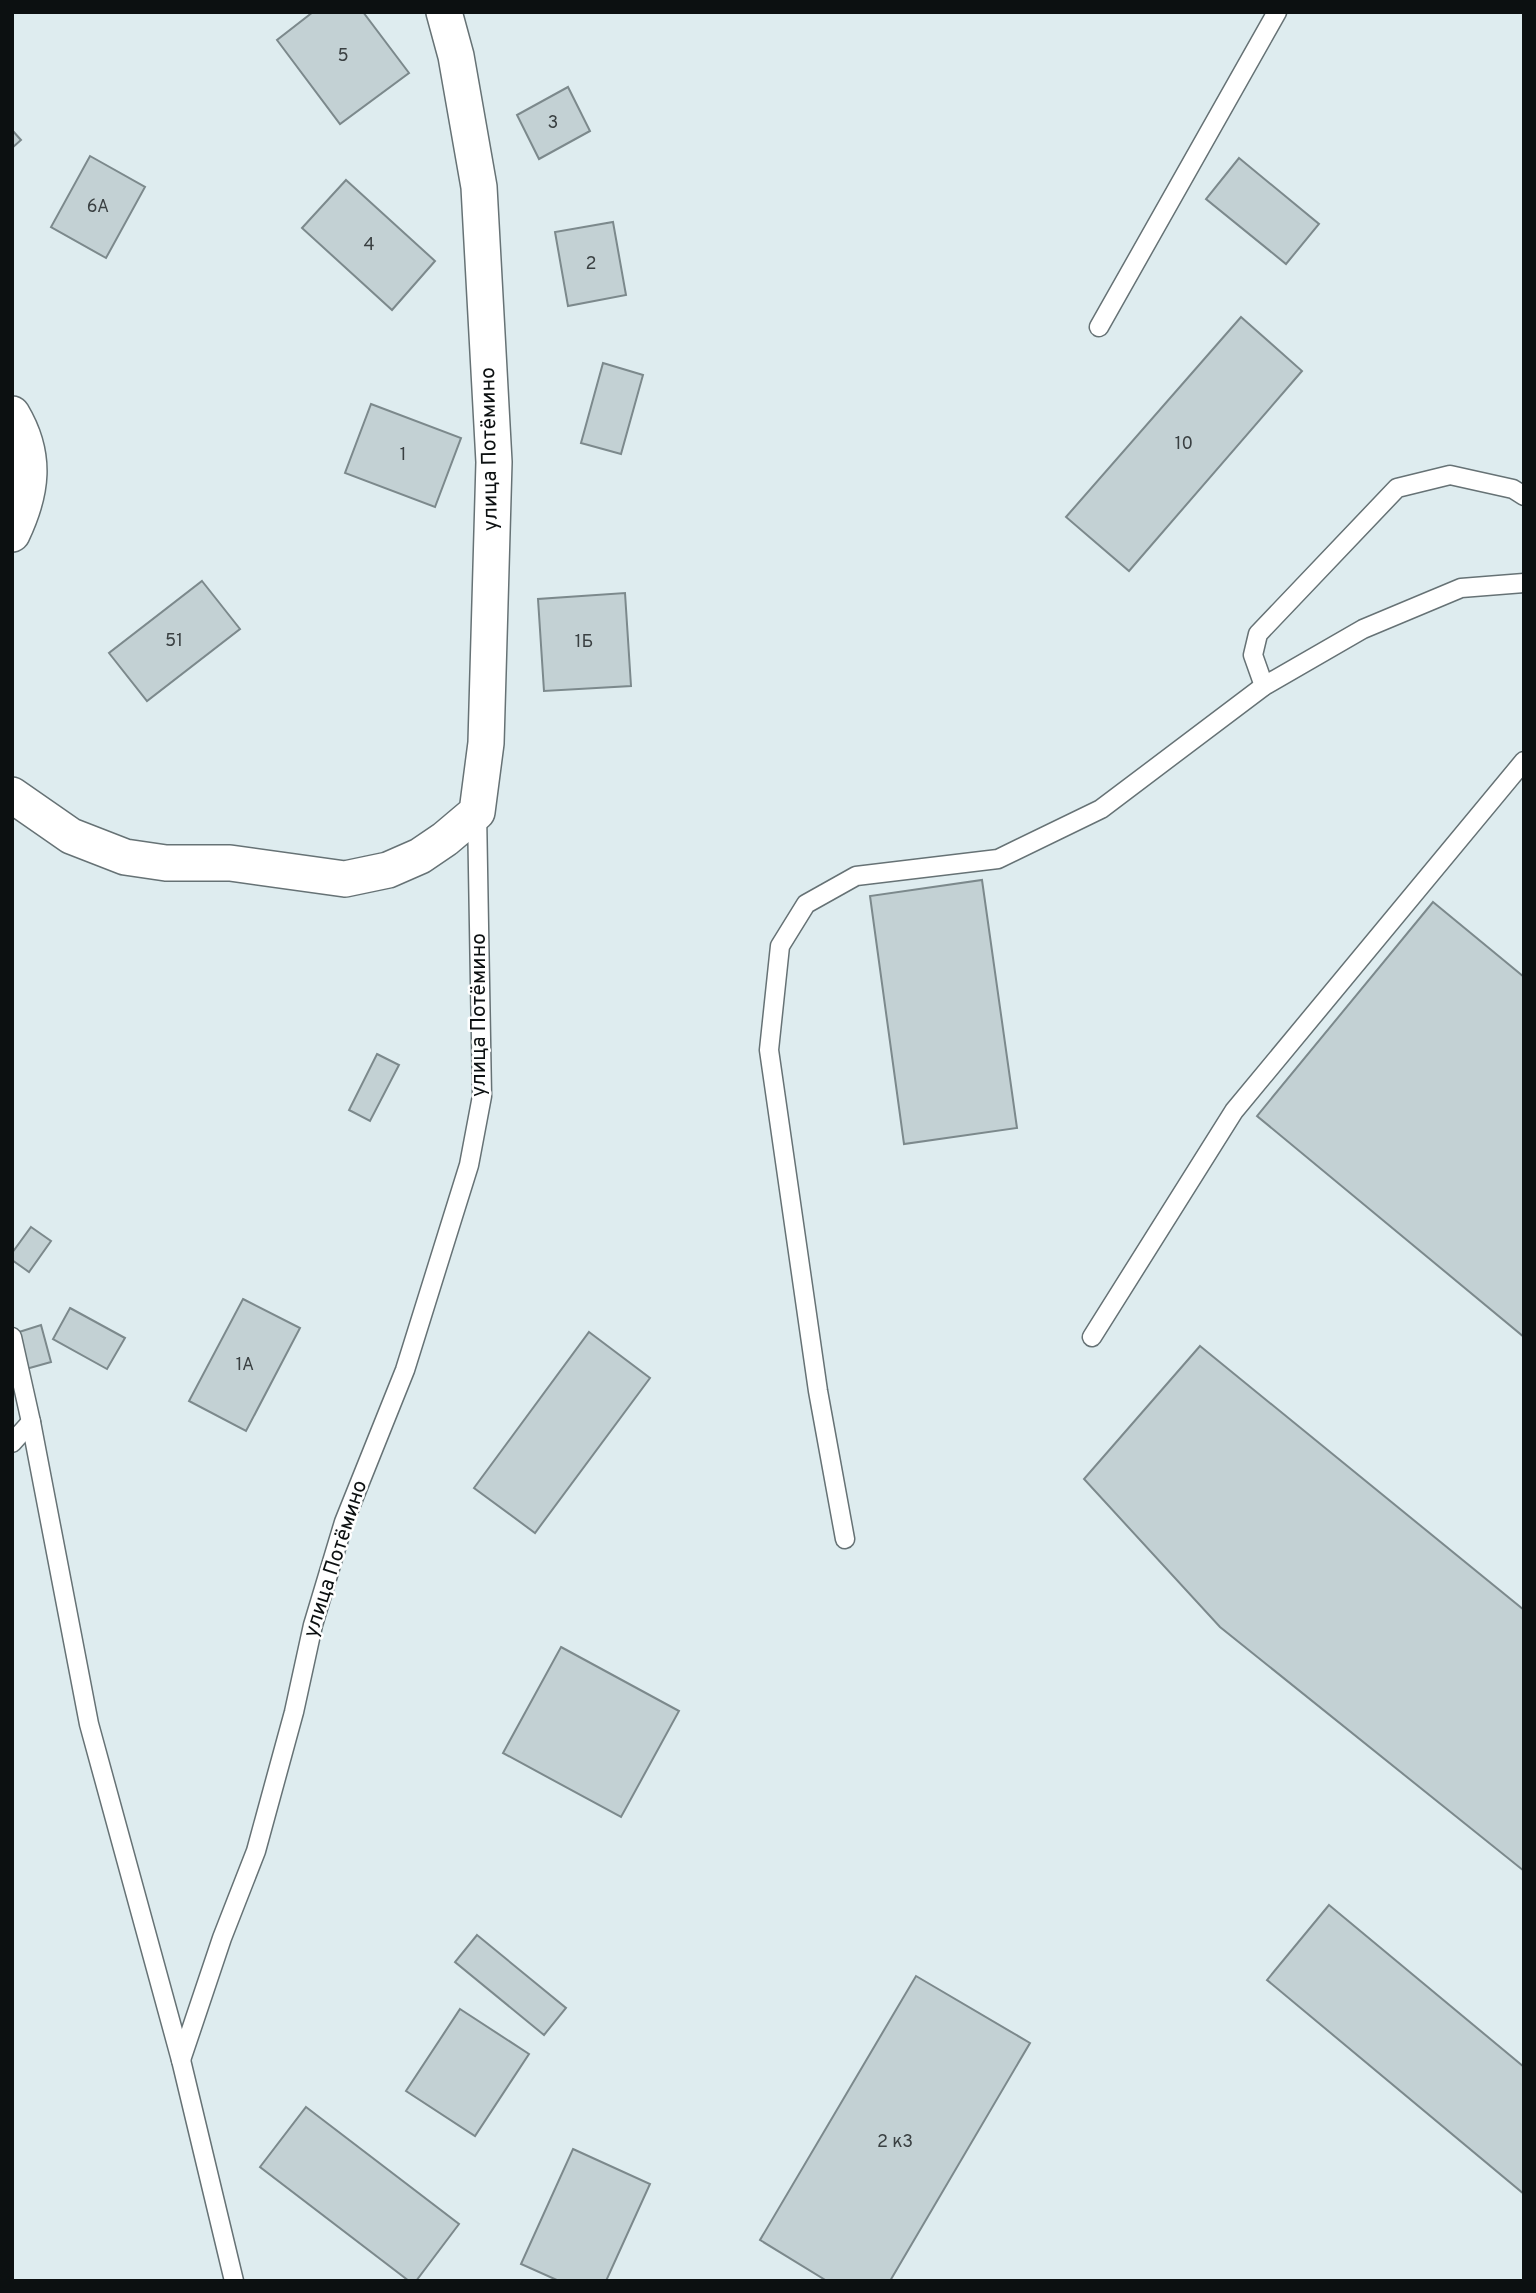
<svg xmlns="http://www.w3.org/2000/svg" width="1536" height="2293" font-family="Overpass,sans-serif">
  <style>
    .building { fill: #c3d1d4; stroke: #7c898c; stroke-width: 2 }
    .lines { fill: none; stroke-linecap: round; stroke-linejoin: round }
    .lane-casing { stroke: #667275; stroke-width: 21 }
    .street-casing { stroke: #667275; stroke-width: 38 }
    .lane { stroke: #fff; stroke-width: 18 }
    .street { stroke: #fff; stroke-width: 35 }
    .labels { text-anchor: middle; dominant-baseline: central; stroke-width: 5; stroke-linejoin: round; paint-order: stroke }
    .number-label { font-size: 18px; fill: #3a4042 }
    .street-label { font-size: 21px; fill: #0c1011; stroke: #fff }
  </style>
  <rect width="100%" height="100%" fill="#deecef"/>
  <g class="building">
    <polygon points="313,12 363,12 409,73 340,124 277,40"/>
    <polygon points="568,87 590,131 539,159 517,115"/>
    <polygon points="12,130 21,140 12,148"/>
    <polygon points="90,156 145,187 106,258 51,227"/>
    <polygon points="1239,158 1319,224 1286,264 1206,199"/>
    <polygon points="346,180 435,261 392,310 302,228"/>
    <polygon points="613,222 626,295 568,306 555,232"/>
    <polygon points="1241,317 1302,371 1129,571 1066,517"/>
    <polygon points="603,363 643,375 621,454 581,443"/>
    <polygon points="371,404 461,438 435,507 345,473"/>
    <polygon points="202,581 240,629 147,701 109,653"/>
    <polygon points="625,593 631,686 544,691 538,599"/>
    <polygon points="982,880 1017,1128 904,1144 870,896"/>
    <polygon points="1433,902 1524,977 1524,1337 1257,1116"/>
    <polygon points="377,1054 399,1065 370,1121 349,1110"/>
    <polygon points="31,1227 51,1241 29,1272 12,1260 12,1253"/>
    <polygon points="243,1299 300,1328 246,1431 189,1401"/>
    <polygon points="70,1308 125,1338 107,1369 53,1339"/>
    <polygon points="41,1325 51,1362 26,1369 16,1333"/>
    <polygon points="589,1332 650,1378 535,1533 474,1488"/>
    <polygon points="1200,1346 1524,1610 1524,1871 1220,1627 1084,1479"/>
    <polygon points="561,1647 679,1711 621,1817 503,1753"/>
    <polygon points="1329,1905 1524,2067 1524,2194 1267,1980"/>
    <polygon points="477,1935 566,2008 544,2035 455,1962"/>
    <polygon points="916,1976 1030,2043 890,2281 827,2281 760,2240"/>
    <polygon points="460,2009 529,2054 475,2136 406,2091"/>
    <polygon points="306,2107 459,2224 416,2281 409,2281 260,2167"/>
    <polygon points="573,2149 650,2184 606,2281 559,2281 521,2264"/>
  </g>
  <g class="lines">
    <g class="lane-casing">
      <g id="lane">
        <polyline points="1099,327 1277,12"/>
        <polyline points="1264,686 1253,655 1258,634 1397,488 1450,475 1513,489 1524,496"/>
        <polyline points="12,1337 31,1422 89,1724 181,2060 234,2281"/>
        <polyline points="1092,1337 1234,1111 1524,761"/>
        <polyline points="12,1443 31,1422"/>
        <polyline points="845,1539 818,1391 769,1050 780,946 806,904 856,876 998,859 1101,809 1264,686 1363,629 1461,588 1524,583"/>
        <polyline points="181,2060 222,1938 256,1851 294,1712 313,1625 344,1522 405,1370 469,1165 482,1096 477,812"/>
      </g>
    </g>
    <g class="street-casing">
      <g id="street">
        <path d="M12 414C37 456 32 492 12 534"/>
        <polyline points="12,795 71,836 125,857 166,863 230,863 345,879 388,870 420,856 445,839 477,812 486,743 494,462 479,187 456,56 444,12"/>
      </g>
    </g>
    <use href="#lane" class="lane"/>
    <use href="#street" class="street"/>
  </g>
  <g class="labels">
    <g class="number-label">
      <text x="343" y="56">5</text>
      <text x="553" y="123">3</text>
      <text x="98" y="207">6А</text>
      <text x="369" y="245">4</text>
      <text x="591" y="264">2</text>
      <text x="1184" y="444">10</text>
      <text x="403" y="455">1</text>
      <text x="174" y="641">51</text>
      <text x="584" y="642">1Б</text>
      <text x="245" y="1365">1А</text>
      <text x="895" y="2142">2 к3</text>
    </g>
    <g class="street-label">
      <text transform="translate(490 449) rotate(-91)">улица Потёмино</text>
      <text transform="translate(479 1015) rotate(-90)">улица Потёмино</text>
      <text transform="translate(336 1559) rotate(-72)">улица Потёмино</text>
    </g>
  </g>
  <rect width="1536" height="2293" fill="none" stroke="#0c1011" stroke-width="28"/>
</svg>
